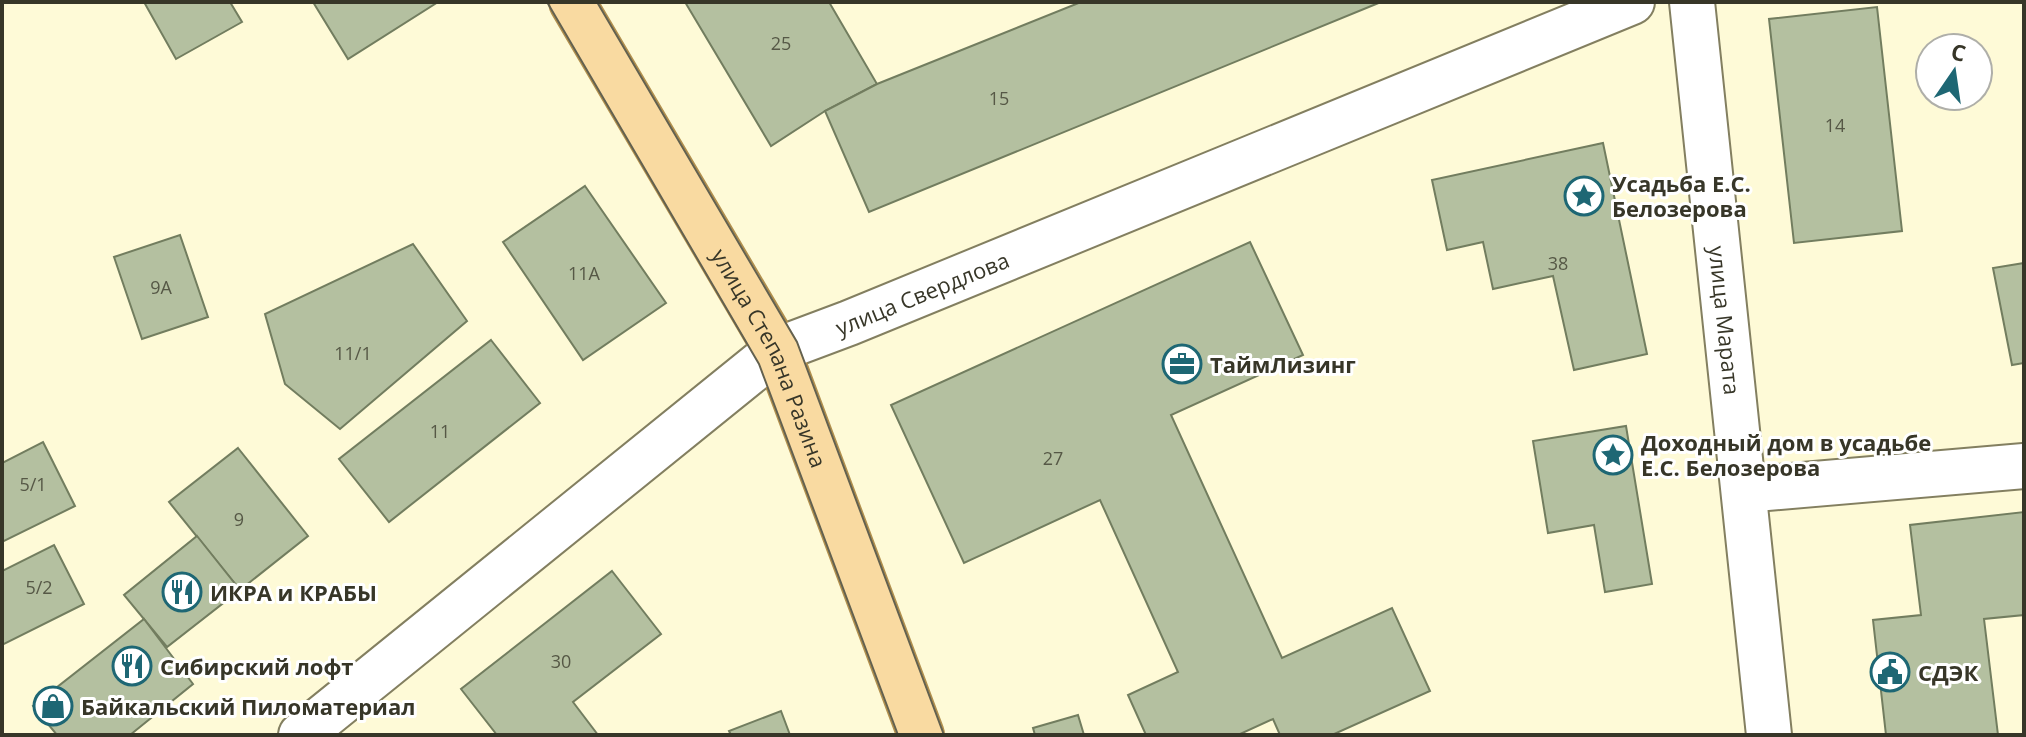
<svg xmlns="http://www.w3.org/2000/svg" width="2026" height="737" font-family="'Open Sans',sans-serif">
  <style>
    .building { fill: #b4c0a0; stroke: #727d5f; stroke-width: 2 }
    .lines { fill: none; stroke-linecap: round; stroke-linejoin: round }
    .minor-casing { stroke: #837f60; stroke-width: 48 }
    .major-casing { stroke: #b2904e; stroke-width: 48 }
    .minor { stroke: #fff; stroke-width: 44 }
    .major { stroke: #f9daa1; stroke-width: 44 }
    .tram { stroke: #63614f; stroke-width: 2 }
    .labels { text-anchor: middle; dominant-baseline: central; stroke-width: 6; stroke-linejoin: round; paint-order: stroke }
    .number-label { font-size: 18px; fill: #565846 }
    .poi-label { font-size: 22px; font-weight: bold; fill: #373628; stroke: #fff; text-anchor: start }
    .street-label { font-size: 22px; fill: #373628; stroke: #fff }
  </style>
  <rect width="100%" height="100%" fill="#fefad7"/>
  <g class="building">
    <polygon points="144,2 230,2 242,22 176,59"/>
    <polygon points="313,2 438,2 348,59"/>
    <polygon points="685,2 829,2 877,84 825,111 771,146"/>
    <polygon points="1081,2 1381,2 869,212 825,111 877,84"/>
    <polygon points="1877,7 1902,231 1794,243 1769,19"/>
    <polygon points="1603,143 1647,354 1574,370 1553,276 1493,289 1483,242 1447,250 1432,180"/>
    <polygon points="585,186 666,303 583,360 503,242"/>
    <polygon points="180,235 208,317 142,339 114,257"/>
    <polygon points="1250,242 1303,355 1171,415 1282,658 1392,608 1430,691 1332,735 1280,735 1273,719 1238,735 1146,735 1128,695 1178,672 1100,500 964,563 891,405"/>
    <polygon points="413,244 467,321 340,429 285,384 265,314"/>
    <polygon points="2024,263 2024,363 2012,365 1993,268"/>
    <polygon points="491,340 540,403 389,522 339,459"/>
    <polygon points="1626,426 1652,584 1605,592 1594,525 1548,533 1533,441"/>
    <polygon points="43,442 75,506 2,542 2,463"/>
    <polygon points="238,448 308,536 240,590 169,502"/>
    <polygon points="2024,512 2024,615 1984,619 1998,735 1886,735 1873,620 1921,615 1910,525"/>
    <polygon points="197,536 240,590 167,647 124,595"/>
    <polygon points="54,545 84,604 2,645 2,571"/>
    <polygon points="612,571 661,634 573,702 598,735 497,735 461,689"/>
    <polygon points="144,619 193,684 130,735 57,735 33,706"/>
    <polygon points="781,711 790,735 731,735 729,731"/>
    <polygon points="1078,715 1084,735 1035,735 1033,728"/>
  </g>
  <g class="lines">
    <g class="minor-casing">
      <g id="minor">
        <path id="s1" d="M1692 2 1769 735"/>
        <polyline points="1744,490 2024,466"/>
        <path id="s2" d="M301 735 777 350 849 323 1632 2"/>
      </g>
    </g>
    <g class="major-casing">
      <g id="major">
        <path id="s3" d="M572 2 777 350 921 735"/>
      </g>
    </g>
    <use href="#minor" class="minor"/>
    <use href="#major" class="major"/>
    <g class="tram">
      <polyline points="547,2 759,364 898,735"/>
      <polyline points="597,2 797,342 944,735"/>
    </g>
  </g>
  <defs>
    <g id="sight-ring" transform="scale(2)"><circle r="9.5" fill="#fff" stroke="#1e6774" stroke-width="1.5"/><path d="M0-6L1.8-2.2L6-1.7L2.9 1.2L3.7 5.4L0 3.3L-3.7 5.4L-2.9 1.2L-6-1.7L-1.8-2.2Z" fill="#1e6774"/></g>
    <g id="office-ring" transform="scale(2)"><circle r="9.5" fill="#fff" stroke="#1e6774" stroke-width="1.5"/><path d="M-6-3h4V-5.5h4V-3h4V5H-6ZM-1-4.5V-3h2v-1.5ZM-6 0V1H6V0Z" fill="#1e6774"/></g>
    <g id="restaurant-ring" transform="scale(2)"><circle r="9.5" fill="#fff" stroke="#1e6774" stroke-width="1.5"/><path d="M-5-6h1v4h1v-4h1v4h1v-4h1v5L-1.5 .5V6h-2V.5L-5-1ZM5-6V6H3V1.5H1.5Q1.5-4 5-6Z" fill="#1e6774"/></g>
    <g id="civic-ring" transform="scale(2)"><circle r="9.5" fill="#fff" stroke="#1e6774" stroke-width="1.5"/><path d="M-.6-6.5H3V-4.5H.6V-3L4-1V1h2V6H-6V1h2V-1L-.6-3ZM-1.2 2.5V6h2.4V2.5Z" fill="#1e6774"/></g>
    <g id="shop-ring" transform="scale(2)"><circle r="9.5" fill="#fff" stroke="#1e6774" stroke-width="1.5"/><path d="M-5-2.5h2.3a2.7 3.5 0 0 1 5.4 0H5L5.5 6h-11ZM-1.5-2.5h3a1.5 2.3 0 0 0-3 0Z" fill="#1e6774"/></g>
  </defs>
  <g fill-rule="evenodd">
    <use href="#sight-ring" x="1584" y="196"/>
    <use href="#office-ring" x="1182" y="364"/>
    <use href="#sight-ring" x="1613" y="455"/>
    <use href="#restaurant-ring" x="182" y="592"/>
    <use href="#restaurant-ring" x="132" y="666"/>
    <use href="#civic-ring" x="1890" y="672"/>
    <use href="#shop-ring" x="53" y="706"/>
  </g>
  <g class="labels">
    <g class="number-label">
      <text x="781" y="43">25</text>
      <text x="999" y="98">15</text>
      <text x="1835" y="125">14</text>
      <text x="1558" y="263">38</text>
      <text x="584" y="273">11А</text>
      <text x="161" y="287">9А</text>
      <text x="353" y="353">11/1</text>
      <text x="440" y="431">11</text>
      <text x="1053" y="458">27</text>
      <text x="33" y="484">5/1</text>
      <text x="239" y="519">9</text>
      <text x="39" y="587">5/2</text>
      <text x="561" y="661">30</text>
    </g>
    <g class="poi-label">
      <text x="1612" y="183">Усадьба Е.С.<tspan x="1612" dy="25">Белозерова</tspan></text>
      <text x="1210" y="364">ТаймЛизинг</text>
      <text x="1641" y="442">Доходный дом в усадьбе<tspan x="1641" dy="25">Е.С. Белозерова</tspan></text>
      <text x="210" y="592">ИКРА и КРАБЫ</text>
      <text x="160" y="666">Сибирский лофт</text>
      <text x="1918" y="672">СДЭК</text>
      <text x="81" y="706">Байкальский Пиломатериал</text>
    </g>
    <g class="street-label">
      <text stroke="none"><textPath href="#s2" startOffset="768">улица Свердлова</textPath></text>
      <text stroke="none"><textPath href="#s1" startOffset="320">улица Марата</textPath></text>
      <text stroke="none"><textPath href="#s3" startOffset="408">улица Степана Разина</textPath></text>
    </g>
  </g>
  <rect width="2026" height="737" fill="none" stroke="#373628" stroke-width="8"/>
  <g transform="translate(1954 72) rotate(13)"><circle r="38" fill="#ffffff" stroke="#afafa9" stroke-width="2"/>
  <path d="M0-6L14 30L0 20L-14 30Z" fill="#1e6774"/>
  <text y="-12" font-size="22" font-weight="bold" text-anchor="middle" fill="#373628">С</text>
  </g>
</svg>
